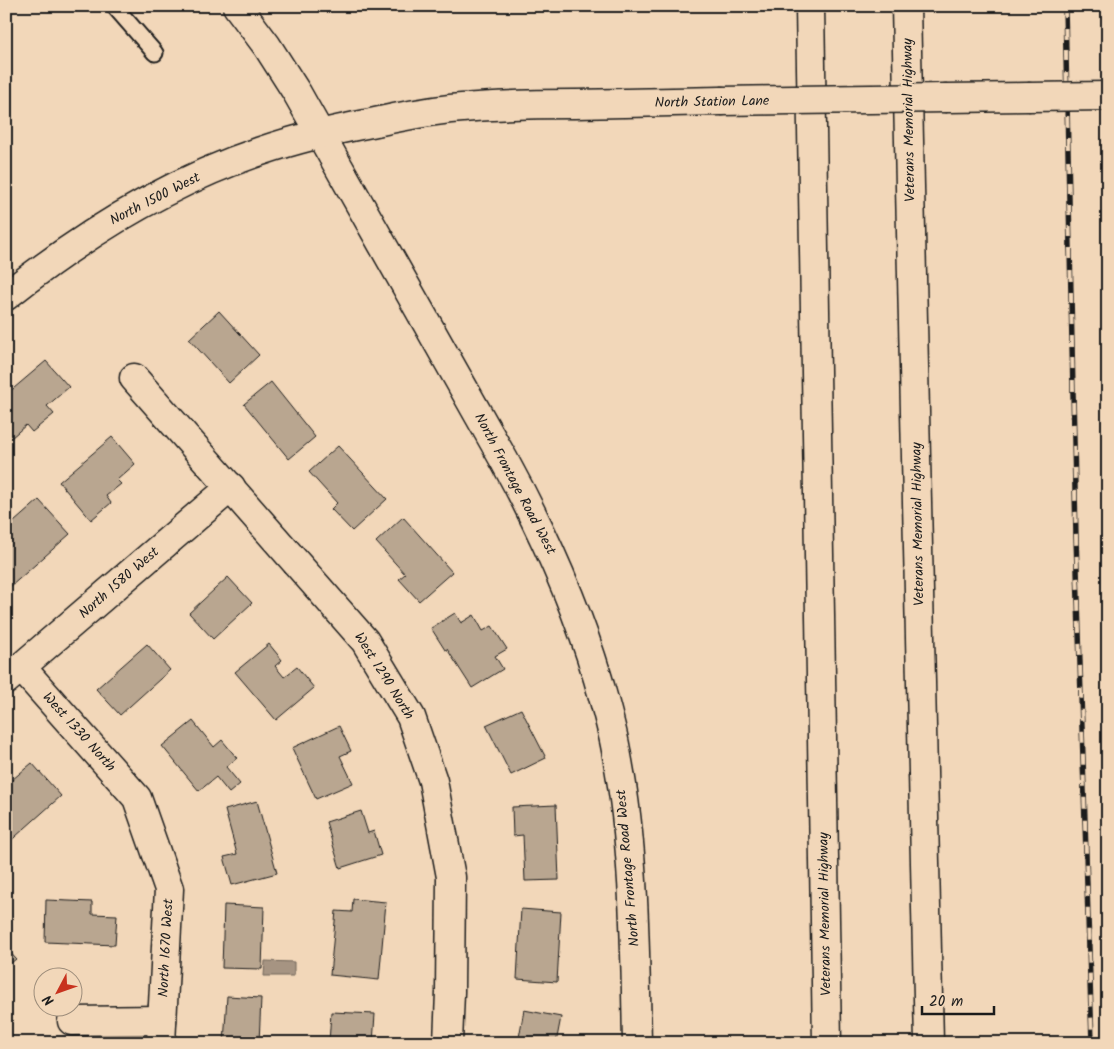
<svg xmlns="http://www.w3.org/2000/svg" width="1114" height="1049" font-family="Kalam,sans-serif">
  <style>
    .water { fill: #a69482; stroke: #6f6459 }
    .building { fill: #b9a690; stroke: #1c1c1c }
    .lines { fill: none; stroke-linecap: round; stroke-linejoin: round }
    .lane-casing { stroke: #1c1c1c; stroke-width: 19 }
    .street-casing { stroke: #1c1c1c; stroke-width: 31 }
    .secondary-casing { stroke: #1c1c1c; stroke-width: 31 }
    .highway-casing { stroke: #1c1c1c; stroke-width: 31 }
    .lane { stroke: #f2d7b9; stroke-width: 15 }
    .street { stroke: #f2d7b9; stroke-width: 28 }
    .secondary { stroke: #f2d7b9; stroke-width: 28 }
    .highway { stroke: #f2d7b9; stroke-width: 28 }
    .rail-casing { stroke: #1c1c1c; stroke-width: 5.5 }
    .rail { stroke: #f2d7b9; stroke-width: 4; stroke-dasharray: 11; stroke-linecap: butt }
    .secondary-bridge-casing { stroke: #1c1c1c; stroke-width: 31; stroke-linecap: butt }
    .secondary-bridge { stroke: #f2d7b9; stroke-width: 28 }
    .labels { text-anchor: middle; dominant-baseline: central; stroke-width: 4; stroke-linejoin: round; paint-order: stroke }
    .street-label { font-size: 14px; fill: #1c1c1c; stroke: #f2d7b9 }
  </style>
  <rect width="100%" height="100%" fill="#f2d7b9"/>
  <filter id="ink" filterUnits="userSpaceOnUse"><feTurbulence type="fractalNoise" baseFrequency=".02" numOctaves="2"/><feDisplacementMap in="SourceGraphic" scale="10" xChannelSelector="R" yChannelSelector="G"/><feConvolveMatrix kernelMatrix="1 2 1 2 8 2 1 2 1" color-interpolation-filters="sRGB"/></filter>
  <g filter="url(#ink)">
    <polygon class="water" points="265,961 294,962 294,976 264,976"/>
    <g class="building">
      <polygon points="219,311 259,355 229,383 189,339"/>
      <polygon points="46,361 69,387 47,406 54,414 32,432 26,425 11,438 6,432 6,392 7,394"/>
      <polygon points="271,382 315,437 289,459 244,404"/>
      <polygon points="112,437 135,464 117,480 121,484 106,496 111,503 91,520 59,482"/>
      <polygon points="338,446 387,499 352,531 331,509 337,503 309,472"/>
      <polygon points="39,500 70,534 10,587 6,583 6,529"/>
      <polygon points="403,517 452,572 419,601 399,579 405,574 376,542"/>
      <polygon points="228,577 252,603 213,639 189,613"/>
      <polygon points="455,613 461,623 474,615 483,631 492,626 507,649 495,656 503,669 472,688 447,649 445,650 431,628"/>
      <polygon points="147,644 170,670 120,715 96,689"/>
      <polygon points="269,644 282,660 275,666 284,677 297,667 314,688 276,720 235,672"/>
      <polygon points="521,709 546,758 511,775 486,725"/>
      <polygon points="193,721 214,747 222,740 237,758 226,767 240,784 229,793 216,777 199,791 162,746"/>
      <polygon points="339,726 351,751 340,756 353,783 316,799 292,748"/>
      <polygon points="32,763 61,796 6,845 6,785"/>
      <polygon points="257,801 277,873 232,885 224,857 237,854 225,810"/>
      <polygon points="556,805 559,880 525,881 523,835 513,836 512,807"/>
      <polygon points="361,811 368,833 374,831 381,855 340,868 326,822"/>
      <polygon points="353,899 386,902 379,980 330,975 336,911 352,912"/>
      <polygon points="46,900 92,902 92,914 117,915 115,945 45,942"/>
      <polygon points="224,905 264,907 262,969 222,968"/>
      <polygon points="521,909 561,912 557,982 517,979"/>
      <polygon points="6,948 16,959 6,967"/>
      <polygon points="227,996 261,998 259,1043 224,1043"/>
      <polygon points="524,1010 561,1017 556,1043 518,1043"/>
      <polygon points="331,1012 375,1014 373,1043 329,1043"/>
    </g>
    <g class="lines">
      <g class="lane-casing">
        <polyline id="lane" points="114,6 155,53"/>
      </g>
      <g class="street-casing">
        <g id="street">
          <polyline points="134,378 365,641 411,717 433,781 451,877 450,992 448,1043"/>
          <polyline points="21,667 137,798 169,889 161,1043"/>
          <polyline points="6,680 231,487"/>
          <polyline points="72,1021 162,1020"/>
        </g>
      </g>
      <g class="secondary-casing">
        <g id="secondary">
          <path d="M237 6 267 46 297 93 504 460C543 531 575 602 598 679 605 704 613 730 617 756 635 850 635 947 637 1043"/>
          <polyline points="947,98 1028,97"/>
          <path d="M6 296C83 235 168 182 261 151 296 139 334 130 371 123 398 117 424 112 450 109 492 105 534 104 576 104 625 103 673 102 721 101"/>
        </g>
      </g>
      <g class="highway-casing">
        <g id="highway">
          <polyline points="810,6 827,1043"/>
          <polyline points="906,6 929,1043"/>
        </g>
      </g>
      <use href="#lane" class="lane"/>
      <use href="#street" class="street"/>
      <use href="#secondary" class="secondary"/>
      <use href="#highway" class="highway"/>
      <g class="rail-casing">
        <polyline id="rail" points="1065,6 1076,537 1092,1043"/>
      </g>
      <use href="#rail" class="rail"/>
      <g class="secondary-bridge-casing">
        <g id="secondary-bridge">
          <polyline points="1028,97 1108,96"/>
          <polyline points="721,101 947,98"/>
        </g>
      </g>
      <use href="#secondary-bridge" class="secondary-bridge"/>
    </g>
  </g>
  <g class="labels">
    <g class="street-label">
      <text transform="translate(712 102) rotate(-1)">North Station Lane</text>
      <text transform="translate(909 120) rotate(-91)">Veterans Memorial Highway</text>
      <text transform="translate(155 199) rotate(-27)">North 1500 West</text>
      <text transform="translate(515 484) rotate(62)">North Frontage Road West</text>
      <text transform="translate(918 524) rotate(-91)">Veterans Memorial Highway</text>
      <text transform="translate(119 583) rotate(-41)">North 1580 West</text>
      <text transform="translate(384 676) rotate(58)">West 1290 North</text>
      <text transform="translate(79 732) rotate(48)">West 1330 North</text>
      <text transform="translate(628 868) rotate(-95)">North Frontage Road West</text>
      <text transform="translate(825 914) rotate(-91)">Veterans Memorial Highway</text>
      <text transform="translate(166 948) rotate(-87)">North 1670 West</text>
    </g>
  </g>
  <rect width="1114" height="1049" fill="none" stroke="#f2d7b9" stroke-width="25"/>
  <rect x="12" y="12" width="1089" height="1024" fill="none" stroke="#1c1c1c" stroke-width="2" filter="url(#ink)"/>
  <g transform="translate(58 992) rotate(229)"><circle r="24" fill="#f2d7b9" stroke="#9c8c7a"/>
  <path d="M0-4L9 19L0 12L-9 19Z" fill="#c8321e"/>
  <text y="-8" font-size="14" font-weight="bold" text-anchor="middle" fill="#1c1c1c">N</text>
  </g>
  <path d="M922 1006v8h72v-8" fill="none" stroke="#1c1c1c" stroke-width="2.5"/>
  <text x="929" y="1006" font-size="15" fill="#1c1c1c" stroke="#f2d7b9" stroke-width="4" paint-order="stroke">20 m</text>
</svg>
